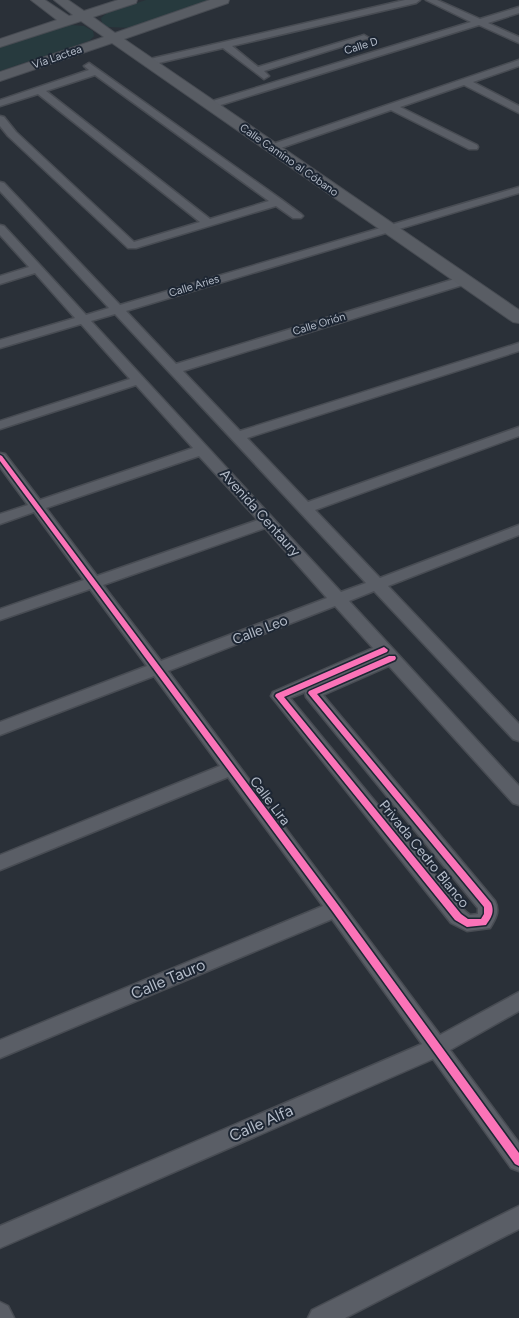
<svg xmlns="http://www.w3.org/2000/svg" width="519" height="1318" font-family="Figtree,sans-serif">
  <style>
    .green { fill: #273a3e }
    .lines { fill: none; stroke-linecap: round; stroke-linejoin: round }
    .street-casing { stroke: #484c53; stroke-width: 3 }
    .secondary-casing { stroke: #484c53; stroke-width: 2 }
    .street { fill: #5a5e66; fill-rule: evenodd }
    .secondary { fill: #595d64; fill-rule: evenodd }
    .cycleway-casing { stroke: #1d2633; stroke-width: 3 }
    .cycleway { fill: #fb73b8; fill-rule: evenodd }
    .labels { text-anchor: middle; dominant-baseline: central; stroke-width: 4; stroke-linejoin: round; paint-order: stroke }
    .far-street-label { font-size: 11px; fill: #b4bcc9; stroke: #1d2633 }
    .street-label { font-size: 14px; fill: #b4bcc9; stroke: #1d2633 }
    .near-street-label { font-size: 16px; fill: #b4bcc9; stroke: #1d2633 }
  </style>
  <rect width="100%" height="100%" fill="#2a3038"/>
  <g class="green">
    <polygon points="146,0 215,0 133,28 107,27 102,23 101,18 107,13"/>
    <polygon points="71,25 84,26 93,31 94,36 89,41 0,71 0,46 58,27"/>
  </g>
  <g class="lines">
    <g class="street-casing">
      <g id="street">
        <polygon points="405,0 420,0 416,3 232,46 258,67 361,36 364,35 369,38 264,71 269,76 264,79 223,48 150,65 145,62 150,59"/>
        <polygon points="426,0 437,0 480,19 519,7 519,13 488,23 519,37 519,43 479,25 214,107 210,108 205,105 206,103 471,22"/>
        <polygon points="519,60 519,66 473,82 519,106 519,113 464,85 400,107 477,145 478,147 477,149 469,149 391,110 275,150 267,150 266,148 267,146"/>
        <path d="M89 63 282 200 301 214 303 216 301 218H293L276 206 136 248H128L8 136 0 126V116L4 117 16 132 134 242 200 222 38 94 0 106V100L89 70 84 66ZM95 75 269 201 210 219 46 91Z"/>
        <path d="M0 182 4 183 120 305 519 187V193L126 311 176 364 461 277H469L471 280 469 283 183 371 240 431 519 343V351L247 438 308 502 519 427V436L315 510 380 578 519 525V535L388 586 519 724V741L513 739 374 591 349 601 519 786V805L513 803 389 666 323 695 495 901C500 911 496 918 490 928L467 931 451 923 271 696 273 692 373 648 335 606 168 671 440 1035 519 992V1011L450 1050 519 1143V1171L511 1168 433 1059 0 1248V1226L422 1044 332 919 0 1058V1040L323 906 228 777 0 870V855L220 766 154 676 0 735V722L147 666 90 589 0 620V609L84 580 34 512 0 524V514L28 505 0 467V453L5 454 40 500 193 448 136 385 0 429V421L130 379 81 324 0 348V340L75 318 35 273 0 284V276L29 267 0 235V225L4 226 86 315 109 308 0 191ZM115 314 366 583 341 592 91 321ZM199 456 258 520 97 576 46 508ZM265 528 327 598 161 661 103 585ZM305 692 306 697 478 908V914L470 915 465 911 290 698Z"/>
        <polygon points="519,1206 519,1229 345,1318 308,1318 312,1310"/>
        <polygon points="0,1302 8,1306 14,1318 0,1318"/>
      </g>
    </g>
    <g class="secondary-casing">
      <polygon id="secondary" points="31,0 45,0 69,16 73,15 54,0 68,0 84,11 118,0 137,0 136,3 93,17 115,33 210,0 229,0 228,3 124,39 519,310 519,323 513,322 112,43 0,81 0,72 104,37 81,21 0,47 0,39 57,20"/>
    </g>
    <use href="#street" class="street"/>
    <use href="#secondary" class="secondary"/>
    <g class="cycleway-casing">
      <g id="cycleway">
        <polygon points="0,455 2,456 339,906 519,1153 519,1166 515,1164 333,912 0,461"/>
        <path d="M384 647 388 650 387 652 284 697 461 914 468 919H481L484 914V907L308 693 309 691 389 656H395L396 658 395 660 317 694 491 903C495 912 491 918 486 925L467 927 455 920 275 696 276 694Z"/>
      </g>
    </g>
    <use href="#cycleway" class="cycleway"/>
  </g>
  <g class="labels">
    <g class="far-street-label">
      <text transform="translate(361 46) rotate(-17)">Calle D</text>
      <text transform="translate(57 57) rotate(-19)">Vía Lactea</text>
      <text transform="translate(289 160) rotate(35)">Calle Camino al Cóbano</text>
      <text transform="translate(194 286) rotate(-17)">Calle Aries</text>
      <text transform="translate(319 324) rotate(-17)">Calle Orión</text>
    </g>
    <g class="street-label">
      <text transform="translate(260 513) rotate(48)">Avenida Centaury</text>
      <text transform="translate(260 630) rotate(-21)">Calle Leo</text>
      <text transform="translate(270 801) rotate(53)">Calle Lira</text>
      <text transform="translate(424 854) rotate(51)">Privada Cedro Blanco</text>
    </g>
    <g class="near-street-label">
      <text transform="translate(168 979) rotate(-23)">Calle Tauro</text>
      <text transform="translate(261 1123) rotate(-24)">Calle Alfa</text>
    </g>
  </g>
</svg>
